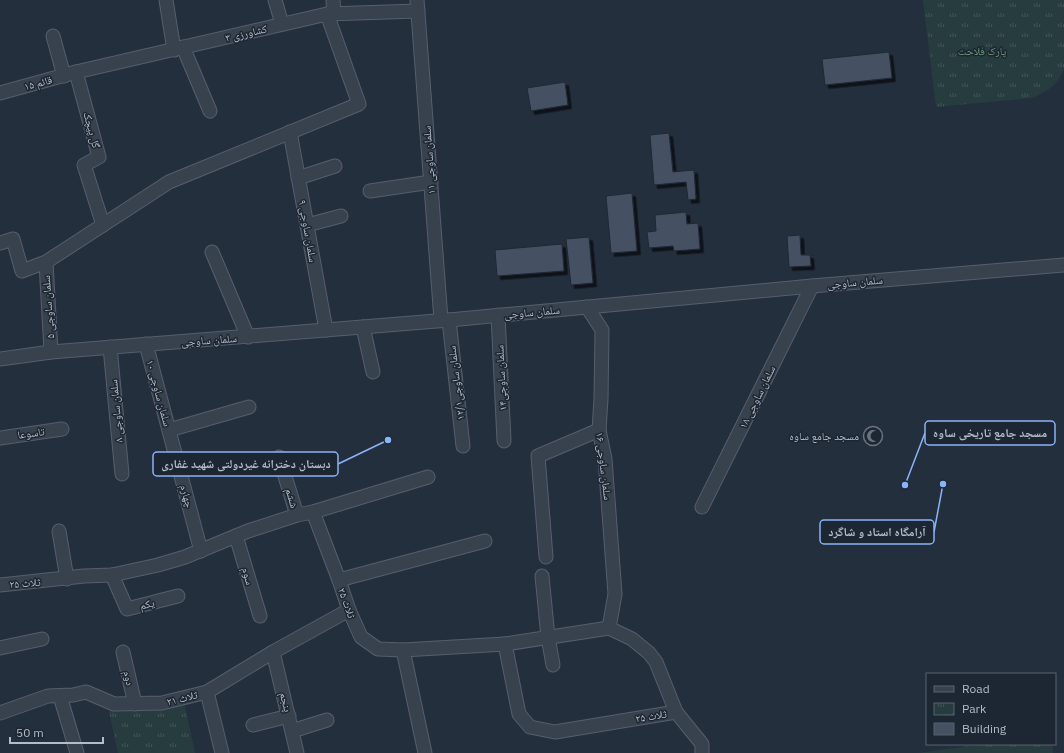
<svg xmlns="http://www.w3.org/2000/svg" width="1064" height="753" font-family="'IBM Plex Sans','Noto Naskh Arabic',sans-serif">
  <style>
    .park { fill: url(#park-tufts) }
    .building { fill: #455162; stroke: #1f2835; filter: url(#shadow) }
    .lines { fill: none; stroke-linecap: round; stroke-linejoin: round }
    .minor-casing { stroke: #565f6c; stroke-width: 15 }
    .minor { stroke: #38414e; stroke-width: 13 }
    .labels { text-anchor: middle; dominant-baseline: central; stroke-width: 3; stroke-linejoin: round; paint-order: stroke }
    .street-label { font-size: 11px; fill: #b4bcc9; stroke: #1d2633 }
    .park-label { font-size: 11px; fill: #6b9a76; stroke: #1d2633 }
    .poi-label { font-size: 11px; fill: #b4bcc9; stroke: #1d2633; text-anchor: end }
    .leader { fill: none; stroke: #8ab4f8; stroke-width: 1.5 }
    .callout-dot { fill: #8ab4f8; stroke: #1d2633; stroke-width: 1.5 }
    .callout { fill: #1d2633; stroke: #8ab4f8; stroke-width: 1.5 }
    .callout-label { font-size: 12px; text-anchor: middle; font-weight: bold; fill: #b4bcc9 }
  </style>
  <defs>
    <pattern id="park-tufts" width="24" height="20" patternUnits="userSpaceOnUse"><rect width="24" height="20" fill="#263c3f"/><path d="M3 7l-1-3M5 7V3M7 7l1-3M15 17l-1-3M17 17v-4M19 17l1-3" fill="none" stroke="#435659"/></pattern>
    <filter id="shadow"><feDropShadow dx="3.5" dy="3.5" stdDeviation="0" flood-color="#0009"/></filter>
  </defs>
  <rect width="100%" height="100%" fill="#242f3e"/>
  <g class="park">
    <path d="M923 0H1064V68C1059 84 1047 92 1032 98L936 107Z"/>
    <polygon points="184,702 195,753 118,753 109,711 152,710"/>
    <polygon points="984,744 1052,744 1053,753 918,753"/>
  </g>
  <g class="building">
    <polygon points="889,52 892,78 825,85 822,59"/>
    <polygon points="565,82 568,105 531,111 527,88"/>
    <polygon points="669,133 673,172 694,170 696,199 688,200 686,182 654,185 650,135"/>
    <polygon points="632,193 637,251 611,253 606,196"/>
    <polygon points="686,212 687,224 698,223 700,249 674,251 673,246 649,248 647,232 656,231 655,215"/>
    <polygon points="800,235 801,255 810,255 811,266 789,267 787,236"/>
    <polygon points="589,237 593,283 571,285 566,239"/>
    <polygon points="562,244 564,271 497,276 495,250"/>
  </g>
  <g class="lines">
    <g class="minor-casing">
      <g id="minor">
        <polyline points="166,0 174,50"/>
        <polyline points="275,0 282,24"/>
        <polyline points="333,0 334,14"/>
        <polyline points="417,0 441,320"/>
        <polyline points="53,36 64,76"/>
        <polyline points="183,47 210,111"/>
        <polyline points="76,72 99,157 84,165 103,225"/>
        <polyline points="0,93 76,72 327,14 418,11"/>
        <polyline points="290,132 326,330"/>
        <polyline points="298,178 335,166"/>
        <polyline points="370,191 431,182"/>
        <polyline points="307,225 341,216"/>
        <polyline points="0,243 13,239 22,271 46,262 169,182 359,104 327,14"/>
        <polyline points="212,252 248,337"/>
        <polyline points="46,262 51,352"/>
        <polyline points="587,307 602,330 601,399 599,430 605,459 615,594 609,628"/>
        <polyline points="498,315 504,441"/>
        <polyline points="449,320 463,446"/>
        <polyline points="363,327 373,372"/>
        <polyline points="146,344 201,551"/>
        <polyline points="110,347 122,474"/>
        <polyline points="0,359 51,352 449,320 812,286 1064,265"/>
        <polyline points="169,430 249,407"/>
        <polyline points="0,438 62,429"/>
        <polyline points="279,457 297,515"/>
        <polyline points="702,507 812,286"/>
        <polyline points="313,512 428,477"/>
        <polyline points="59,531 67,579"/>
        <polyline points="236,536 260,616"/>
        <polyline points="546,557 538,456 599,430"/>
        <polyline points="112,575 127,609 178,596"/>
        <polyline points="542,576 548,637 553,665"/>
        <polyline points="339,580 485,541"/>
        <polyline points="0,585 84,576 112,575 158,565 185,557 248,531 297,515 313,512 339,580 349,610 361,637 378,649 403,650 505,644 519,714 530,727 555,732 676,712"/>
        <polyline points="505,644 609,628 632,639 649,653 656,662 676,712 702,744 702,753"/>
        <polyline points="0,648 42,639"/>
        <polyline points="403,650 425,753"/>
        <polyline points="123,652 135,704"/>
        <polyline points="273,652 297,753"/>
        <polyline points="207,692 222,753"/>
        <polyline points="60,696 77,753"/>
        <polyline points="0,713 48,696 73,695 86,692 114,704 162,703 207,692 273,652 349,610"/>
        <polyline points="253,725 289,716"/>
        <polyline points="292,731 327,720"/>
      </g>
    </g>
    <use href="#minor" class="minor"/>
  </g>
  <defs>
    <g id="mosque-ring" transform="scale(1)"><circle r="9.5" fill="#1d2633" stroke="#6b7280" stroke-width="1.5"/><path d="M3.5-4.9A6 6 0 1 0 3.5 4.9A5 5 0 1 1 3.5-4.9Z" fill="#6b7280"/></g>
  </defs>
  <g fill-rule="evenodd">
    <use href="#mosque-ring" x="873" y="436"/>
  </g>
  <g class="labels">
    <g class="street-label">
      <text transform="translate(246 33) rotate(-13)">کشاورزی ۳</text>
      <text transform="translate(38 83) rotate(-15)">قائم ۱۵</text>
      <text transform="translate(92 130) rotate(75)">گل پیچک</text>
      <text transform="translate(429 160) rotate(-94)">سلمان ساوجی ۱۱</text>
      <text transform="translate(308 231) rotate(80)">سلمان ساوجی ۹</text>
      <text transform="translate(855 282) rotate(-5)">سلمان ساوجی</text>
      <text transform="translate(48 307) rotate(-94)">سلمان ساوجی ۵</text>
      <text transform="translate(532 312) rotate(-5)">سلمان ساوجی</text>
      <text transform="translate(209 340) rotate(-4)">سلمان ساوجی</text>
      <text transform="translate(501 378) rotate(-93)">سلمان ساوجی۱۴</text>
      <text transform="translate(456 383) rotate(-97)">سلمان ساوجی۱۲/۱</text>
      <text transform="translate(159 393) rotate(75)">سلمان ساوجی ۱۰</text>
      <text transform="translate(757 397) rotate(-64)">سلمان ساوجی ۱۸</text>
      <text transform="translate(116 411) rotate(-95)">سلمان ساوجی ۸</text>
      <text transform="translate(31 433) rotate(-8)">تاسوعا</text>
      <text transform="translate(604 466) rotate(83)">سلمان ساوجی ۱۶</text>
      <text transform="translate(187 496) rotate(75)">چهارم</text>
      <text transform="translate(292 498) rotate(73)">ششم</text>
      <text transform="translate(248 576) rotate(74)">سوم</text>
      <text transform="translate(25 583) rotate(-5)">ثلاث ۲۵</text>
      <text transform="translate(347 603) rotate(70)">ثلاث ۲۵</text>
      <text transform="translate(147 604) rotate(-14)">یکم</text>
      <text transform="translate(129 678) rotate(76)">دوم</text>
      <text transform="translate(182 698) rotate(-14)">ثلاث ۲۱</text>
      <text transform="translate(286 702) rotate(76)">پنجم</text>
      <text transform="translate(651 716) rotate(-9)">ثلاث ۲۵</text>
    </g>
    <g class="park-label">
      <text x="982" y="51">پارک فلاحت</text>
    </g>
    <g class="poi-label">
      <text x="859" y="436">مسجد جامع ساوه</text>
    </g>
  </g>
  <path class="leader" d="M905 485L925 433M388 440L338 464M943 484L934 532"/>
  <g class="callout-dot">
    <circle cx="905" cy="485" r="4"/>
    <circle cx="388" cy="440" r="4"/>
    <circle cx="943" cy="484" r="4"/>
  </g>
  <g class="callout">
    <rect x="925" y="421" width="130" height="24" rx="4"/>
    <rect x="153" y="452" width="185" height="24" rx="4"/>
    <rect x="820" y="520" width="114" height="24" rx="4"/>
  </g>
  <g class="callout-label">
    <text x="990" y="437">مسجد جامع تاریخی ساوه</text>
    <text x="246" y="468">دبستان دخترانه غیردولتی شهید غفاری</text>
    <text x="877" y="536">آرامگاه استاد و شاگرد</text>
  </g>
  <rect x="926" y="673" width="130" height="72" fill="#1d2633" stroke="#59626f"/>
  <rect x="934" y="686" width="20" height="6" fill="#38414e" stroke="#59626f"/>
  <text x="962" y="693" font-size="12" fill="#b4bcc9">Road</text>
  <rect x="934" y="703" width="20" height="12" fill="url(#park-tufts)" stroke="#59626f"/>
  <text x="962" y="713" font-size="12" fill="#b4bcc9">Park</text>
  <rect x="934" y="723" width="20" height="12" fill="#455162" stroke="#59626f"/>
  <text x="962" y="733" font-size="12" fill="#b4bcc9">Building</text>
  <path d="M10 737v6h93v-6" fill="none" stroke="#b4bcc9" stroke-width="2"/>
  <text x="16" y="737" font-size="12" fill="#b4bcc9" stroke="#1d2633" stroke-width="3" paint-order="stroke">50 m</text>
</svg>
